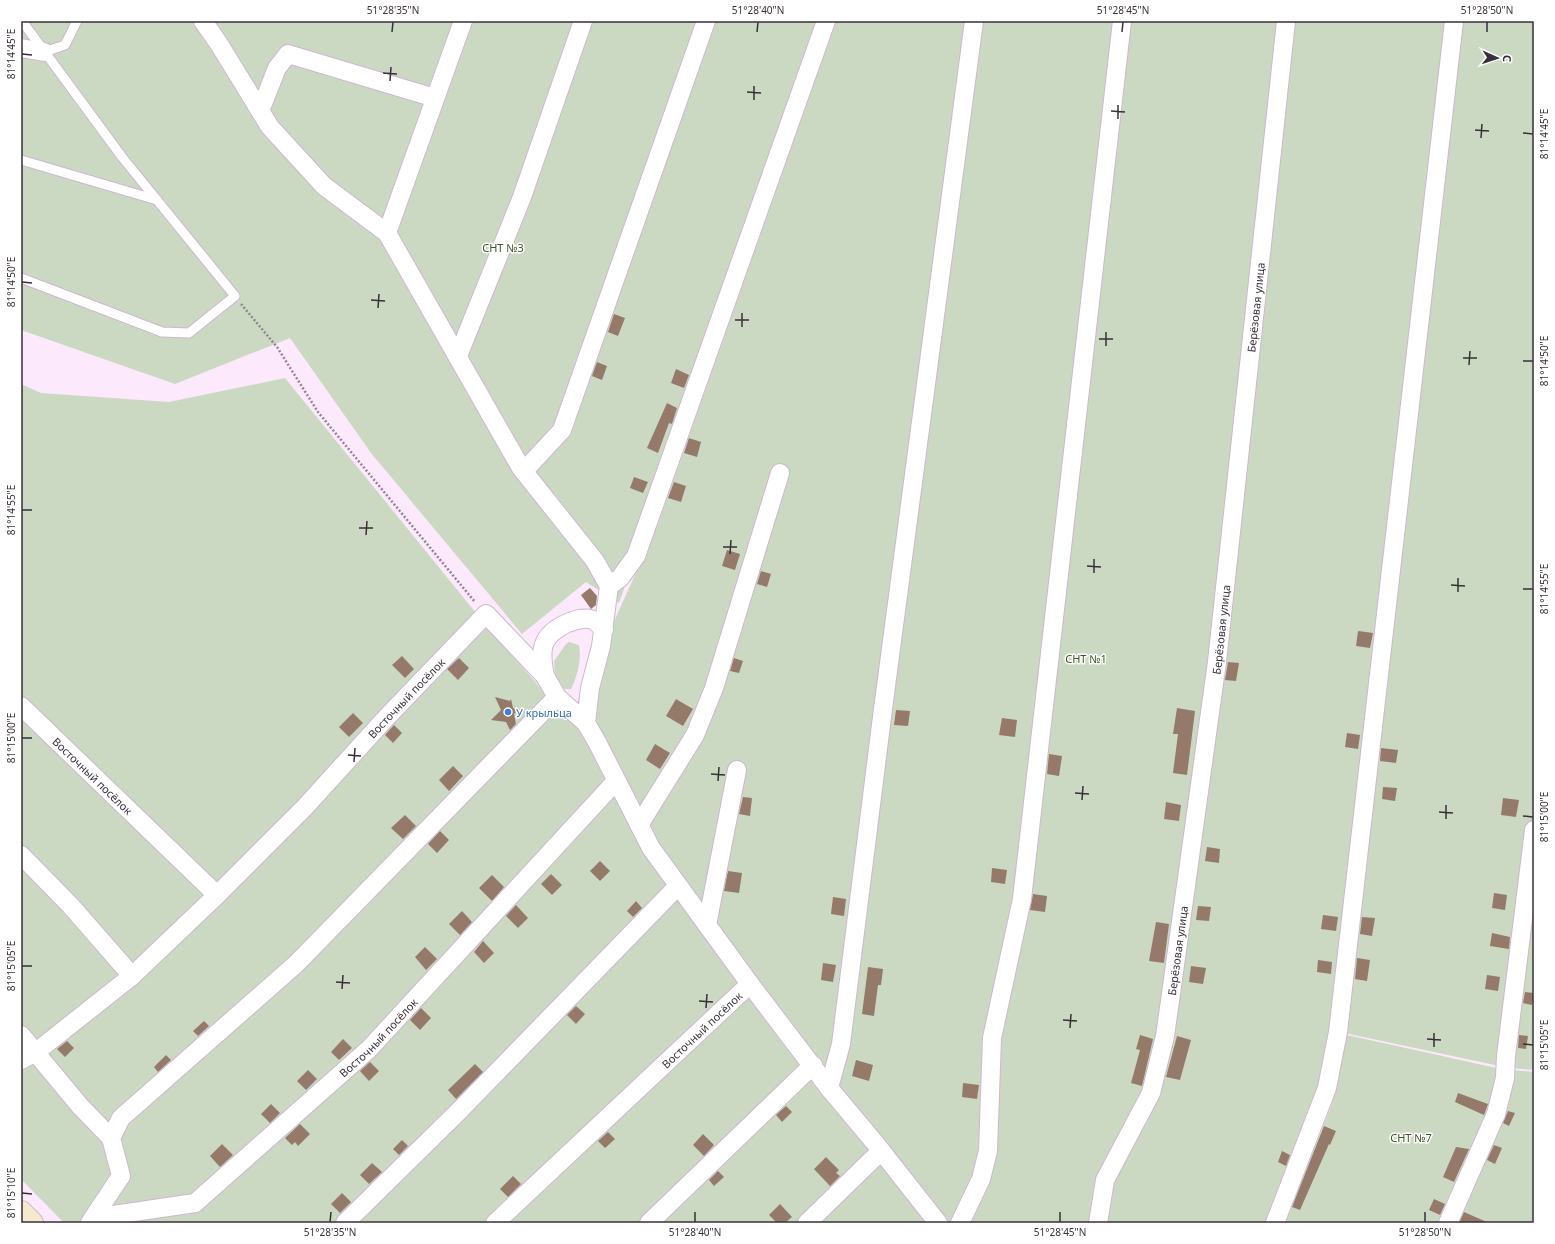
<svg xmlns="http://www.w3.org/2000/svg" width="1555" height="1244" font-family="'Noto Sans',sans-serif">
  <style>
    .green { fill: #cbd9c3 }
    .building { fill: #957a6a }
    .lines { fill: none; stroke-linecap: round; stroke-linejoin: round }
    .lane-casing { stroke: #ceb7cf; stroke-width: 11 }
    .street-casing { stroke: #ceb7cf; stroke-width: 20 }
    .secondary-casing { stroke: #ceb7cf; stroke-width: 24 }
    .path { stroke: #928592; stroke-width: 2.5; stroke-dasharray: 2 2; stroke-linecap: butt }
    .lane { stroke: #fff; stroke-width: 9 }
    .street { stroke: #fff; stroke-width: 18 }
    .secondary { stroke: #f7e9cd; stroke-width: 22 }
    .ticks { fill: none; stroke: #382f38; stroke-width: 1.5 }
    .shop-dot { fill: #3f7fe0; stroke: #fff; stroke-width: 1.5 }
    .labels { text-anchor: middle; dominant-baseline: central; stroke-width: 3; stroke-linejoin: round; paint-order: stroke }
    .park-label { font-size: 11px; fill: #3a5427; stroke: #fff }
    .street-label { font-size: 11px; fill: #382f38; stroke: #fff }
    .shop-label { font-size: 11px; fill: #366cbe; stroke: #fff; text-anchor: start }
    .neatline { fill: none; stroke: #382f38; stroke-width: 1.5 }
    .ticks-label { font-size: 10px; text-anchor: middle; fill: #382f38 }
  </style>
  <rect width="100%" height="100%" fill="#fce9fc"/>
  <g class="green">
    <polygon points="21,21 822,21 619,603 586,582 522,634 371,453 290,338 175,384 21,330"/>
    <polygon points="836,21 1534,21 1534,1070 1509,1068 1335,1031 1324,1087 1266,1223 64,1223 21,1179 21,384 41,393 169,402 285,378 485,624 569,721 658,524"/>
    <path d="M569 642 579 645C582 658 577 678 571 689H564L555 678 554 661 566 644Z"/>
    <polygon points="1347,1035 1501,1069 1534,1072 1534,1223 1285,1223 1331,1106"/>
  </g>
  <g class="building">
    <polygon points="614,314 625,318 618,336 608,332"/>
    <polygon points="597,362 607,366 602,380 592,376"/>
    <polygon points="676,369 689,375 684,388 671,383"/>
    <polygon points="667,403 677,408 672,424 669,423 658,453 647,448"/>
    <polygon points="689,438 701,442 697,457 684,453"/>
    <polygon points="634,477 648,482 643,493 630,488"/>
    <polygon points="674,482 686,486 681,502 668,498"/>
    <polygon points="727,550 740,554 735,570 722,566"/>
    <polygon points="761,571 771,574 767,587 757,584"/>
    <polygon points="590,588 597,596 596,605 591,609 581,595"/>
    <polygon points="1358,631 1373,633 1370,648 1356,646"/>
    <polygon points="402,656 414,669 405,678 392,665"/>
    <polygon points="459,658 469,668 458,680 447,669"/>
    <polygon points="734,658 743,661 739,673 730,671"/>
    <polygon points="1228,662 1239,663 1236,681 1225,680"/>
    <polygon points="495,697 510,701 511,699 513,708 518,710 514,714 516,724 510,730 506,722 491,720 501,710"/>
    <polygon points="676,699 693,709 683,726 666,716"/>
    <polygon points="1177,708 1195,711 1187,775 1173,773 1178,734 1173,734"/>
    <polygon points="896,710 910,711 908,726 894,725"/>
    <polygon points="353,713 363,723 349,737 339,727"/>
    <polygon points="1002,718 1017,720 1015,737 999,735"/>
    <polygon points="394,725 402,733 393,743 385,735"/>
    <polygon points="1347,733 1360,735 1358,749 1345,747"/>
    <polygon points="655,744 670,753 660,769 646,760"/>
    <polygon points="1381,748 1398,750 1396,763 1380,761"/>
    <polygon points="1049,754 1062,756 1059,776 1047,774"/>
    <polygon points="453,766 463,776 449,791 439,780"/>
    <polygon points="1383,787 1397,788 1395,801 1382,799"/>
    <polygon points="743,797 752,798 750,816 739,814"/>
    <polygon points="1503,798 1519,800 1516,817 1501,815"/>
    <polygon points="1166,802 1181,805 1179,821 1164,819"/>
    <polygon points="405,815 416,826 403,839 391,828"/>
    <polygon points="440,831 449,840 437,853 428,844"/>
    <polygon points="1207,847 1220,849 1219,863 1205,861"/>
    <polygon points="600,861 610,871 600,881 590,871"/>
    <polygon points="992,868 1007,870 1005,884 991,882"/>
    <polygon points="728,871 742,873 739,893 724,891"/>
    <polygon points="551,874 562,885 552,895 541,884"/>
    <polygon points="492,875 504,887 492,901 479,888"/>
    <polygon points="1494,893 1507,895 1505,910 1492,908"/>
    <polygon points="1033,894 1047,896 1045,912 1030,910"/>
    <polygon points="833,897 846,899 844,916 831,914"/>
    <polygon points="636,901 642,908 633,917 627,911"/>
    <polygon points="516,905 528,918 518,928 506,916"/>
    <polygon points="1198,906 1211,907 1209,921 1196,920"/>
    <polygon points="462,911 472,922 460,935 449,924"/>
    <polygon points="1323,915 1338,917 1336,931 1321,929"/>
    <polygon points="1362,917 1375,918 1372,936 1360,934"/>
    <polygon points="1156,922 1169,924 1164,963 1149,961"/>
    <polygon points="1492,933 1510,937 1509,949 1490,946"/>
    <polygon points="483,941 494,953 484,963 474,952"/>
    <polygon points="425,947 437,959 426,970 415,957"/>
    <polygon points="1357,958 1370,960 1367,981 1355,979"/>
    <polygon points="1318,960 1332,962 1331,974 1317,972"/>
    <polygon points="823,963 836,965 833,982 821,980"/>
    <polygon points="1191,966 1206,968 1203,984 1189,982"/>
    <polygon points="868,967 883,969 881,985 878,985 874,1016 862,1014"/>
    <polygon points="1487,975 1500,977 1498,991 1485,989"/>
    <polygon points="1525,992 1534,993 1532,1005 1523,1003"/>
    <polygon points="576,1006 585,1014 576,1024 567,1015"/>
    <polygon points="421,1008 431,1018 420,1030 410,1020"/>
    <polygon points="204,1021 209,1026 198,1036 193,1031"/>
    <polygon points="1140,1035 1153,1039 1142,1086 1131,1083 1140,1050 1136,1049"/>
    <polygon points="1519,1035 1528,1036 1526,1049 1518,1048"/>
    <polygon points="1177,1036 1191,1040 1180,1080 1166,1077"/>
    <polygon points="343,1039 352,1048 339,1060 331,1052"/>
    <polygon points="67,1041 74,1048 65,1057 57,1049"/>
    <polygon points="166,1055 171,1060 158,1072 154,1067"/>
    <polygon points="856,1060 873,1065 869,1081 852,1076"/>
    <polygon points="370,1062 379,1071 369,1081 360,1071"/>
    <polygon points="475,1064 483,1072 456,1099 448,1090"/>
    <polygon points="308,1070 317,1079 306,1090 297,1081"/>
    <polygon points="963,1083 979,1085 977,1099 962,1097"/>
    <polygon points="1458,1093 1488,1104 1484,1115 1455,1102"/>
    <polygon points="271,1104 280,1113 270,1123 261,1114"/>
    <polygon points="786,1106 792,1112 782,1122 776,1115"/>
    <polygon points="1508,1111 1515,1113 1509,1126 1503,1123"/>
    <polygon points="300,1124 310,1134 298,1146 295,1142 292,1145 285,1138"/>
    <polygon points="1324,1126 1336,1131 1330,1145 1329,1144 1300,1210 1292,1207"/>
    <polygon points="608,1132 615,1139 605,1148 598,1141"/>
    <polygon points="703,1134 714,1145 704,1156 693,1145"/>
    <polygon points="402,1140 408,1146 399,1155 393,1149"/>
    <polygon points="222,1144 233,1155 220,1167 210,1156"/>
    <polygon points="1494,1145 1502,1148 1495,1164 1487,1160"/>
    <polygon points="1456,1147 1469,1149 1454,1182 1443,1177"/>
    <polygon points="1282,1151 1290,1155 1286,1166 1278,1162"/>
    <polygon points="826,1157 839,1170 836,1173 840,1176 830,1186 814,1169"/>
    <polygon points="372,1163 382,1172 369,1184 360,1175"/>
    <polygon points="718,1171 724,1177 714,1186 709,1180"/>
    <polygon points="513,1176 521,1184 508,1197 500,1189"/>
    <polygon points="342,1193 351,1202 340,1213 331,1204"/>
    <polygon points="1434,1199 1445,1204 1440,1215 1429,1210"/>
    <polygon points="780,1204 792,1217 785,1223 777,1223 769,1215"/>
    <polygon points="1464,1212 1489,1223 1459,1223"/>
  </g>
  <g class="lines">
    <g class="lane-casing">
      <g id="lane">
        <polyline points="44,52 65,45 77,21"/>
        <polyline points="21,160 157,200"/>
        <polyline points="21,278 162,332 189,333 235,296 122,157 22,21"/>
      </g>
    </g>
    <g class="street-casing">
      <g id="street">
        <polyline points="203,21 219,44 270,127 324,186 387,233 521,468 595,561 609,586 601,646 590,688 586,723 597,742 651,848 750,984 829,1088 875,1143 938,1223"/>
        <polyline points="21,48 44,52"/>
        <polyline points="260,111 277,68 288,54 435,98"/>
        <polyline points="387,233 463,21"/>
        <polyline points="458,356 522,197 583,21"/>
        <polyline points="524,471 562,430 706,21"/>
        <polyline points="609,586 620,578 636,556 826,21"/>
        <path d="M545 676C543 666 540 652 545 642 551 628 581 613 595 621 598 623 601 627 604 630"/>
        <path id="s1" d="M21 706 217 895"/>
        <polyline points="639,825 695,735 714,688 780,473"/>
        <polyline points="21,855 71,906 132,976"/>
        <polyline points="707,925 737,770"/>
        <polyline points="21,1035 80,1106 111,1138"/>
        <path id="s2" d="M21 1060 36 1052 132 976 217 895 305 807 385 719 486 614 545 676 557 697"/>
        <polyline points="829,1088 841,1044 883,709 974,21"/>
        <polyline points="93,1218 121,1176 111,1138 121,1118 296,964 557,697 586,723"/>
        <path id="s3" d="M90 1223 93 1218 195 1203 369 1049 616 781"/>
        <polyline points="345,1223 460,1110 678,886"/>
        <path id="s4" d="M495 1223 750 984"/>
        <polyline points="649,1223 813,1065"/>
        <polyline points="807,1223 881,1151"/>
        <polyline points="960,1223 981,1179 988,1151 992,1038 1022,899 1122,21"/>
        <path id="s5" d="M1098 1223 1105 1180 1151 1093 1165 1036 1169 1008 1217 662 1286 21"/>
        <polyline points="1275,1223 1327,1088 1338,1032 1454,21"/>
        <polyline points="1448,1223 1496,1114 1505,1078 1506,1056 1534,830"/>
      </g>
    </g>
    <g class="secondary-casing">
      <polyline id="secondary" points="21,1212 32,1223"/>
    </g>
    <polyline class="path" points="241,304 277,347 318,412 475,602"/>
    <use href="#lane" class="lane"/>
    <use href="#street" class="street"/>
    <use href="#secondary" class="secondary"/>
  </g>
  <path class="ticks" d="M392 32 393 22M757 32 758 22M1122 32 1123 22M1487 32V22M22 54 32 55M383 73 397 74M390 81 391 67M747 92 761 93M754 100V86M1111 111 1125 112M1118 119V105M1475 130 1489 131M1523 133 1533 134M1481 138 1482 124M22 282 32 283M371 300 385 301M378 308 379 294M735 320H749M742 327V313M1099 339H1113M1106 346V332M1463 358H1477M1523 361H1533M1469 365 1470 351M22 510H32M359 528H373M366 535 367 521M723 547H737M730 554 731 540M1087 566 1101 567M1094 573V559M1451 585 1465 586M1523 589H1533M1458 592V578M22 738H32M348 755 361 756M354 762 355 748M711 774 725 775M718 781 719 767M1075 793 1089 794M1082 800 1083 786M1439 812 1453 813M1523 816 1533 817M1446 819V805M22 966H32M336 982 350 983M342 989 343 975M699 1001 713 1002M706 1008 707 994M1063 1020 1077 1021M1070 1028 1071 1014M1427 1039 1441 1040M1523 1044 1533 1045M1434 1047V1033M22 1193 32 1194M330 1222 331 1212M695 1222V1212M1060 1222V1212M1425 1222V1212"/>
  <circle class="shop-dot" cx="508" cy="712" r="4"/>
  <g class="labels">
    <g class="park-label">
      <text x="503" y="247">СНТ №3</text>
      <text x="1086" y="658">СНТ №1</text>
      <text x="1411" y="1137">СНТ №7</text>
    </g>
    <g class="street-label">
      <text stroke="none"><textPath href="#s5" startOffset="935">Берёзовая улица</textPath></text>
      <text stroke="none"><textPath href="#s5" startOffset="611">Берёзовая улица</textPath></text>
      <text stroke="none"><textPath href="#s2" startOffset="530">Восточный посёлок</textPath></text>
      <text stroke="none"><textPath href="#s1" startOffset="100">Восточный посёлок</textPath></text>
      <text stroke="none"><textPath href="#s5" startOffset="287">Берёзовая улица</textPath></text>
      <text stroke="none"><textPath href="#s4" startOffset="283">Восточный посёлок</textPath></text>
      <text stroke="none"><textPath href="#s3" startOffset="356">Восточный посёлок</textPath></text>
    </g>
    <g class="shop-label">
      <text x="516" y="712">У крыльца</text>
    </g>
  </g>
  <rect width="1555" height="1244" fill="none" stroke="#ffffff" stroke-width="44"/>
  <g transform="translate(1497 58) rotate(93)" stroke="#ffffff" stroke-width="3" paint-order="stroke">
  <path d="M0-3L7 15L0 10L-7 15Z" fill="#382f38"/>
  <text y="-6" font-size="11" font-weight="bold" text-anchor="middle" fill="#382f38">С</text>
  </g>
  <rect x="22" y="22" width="1511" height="1200" class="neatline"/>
  <g class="ticks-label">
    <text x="393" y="14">51°28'35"N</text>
    <text x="758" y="14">51°28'40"N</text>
    <text x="1123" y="14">51°28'45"N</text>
    <text x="1487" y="14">51°28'50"N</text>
    <text transform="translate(11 54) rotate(-90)" y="4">81°14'45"E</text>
    <text transform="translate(1544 134) rotate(-90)" y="4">81°14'45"E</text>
    <text transform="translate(11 282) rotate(-90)" y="4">81°14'50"E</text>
    <text transform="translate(1544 361) rotate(-90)" y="4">81°14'50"E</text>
    <text transform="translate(11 510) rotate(-90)" y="4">81°14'55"E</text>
    <text transform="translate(1544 589) rotate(-90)" y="4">81°14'55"E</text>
    <text transform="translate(11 738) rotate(-90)" y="4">81°15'00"E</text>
    <text transform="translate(1544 817) rotate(-90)" y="4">81°15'00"E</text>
    <text transform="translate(11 966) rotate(-90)" y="4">81°15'05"E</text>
    <text transform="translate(1544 1045) rotate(-90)" y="4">81°15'05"E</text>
    <text transform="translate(11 1193) rotate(-90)" y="4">81°15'10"E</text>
    <text x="330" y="1236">51°28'35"N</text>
    <text x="695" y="1236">51°28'40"N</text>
    <text x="1060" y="1236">51°28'45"N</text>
    <text x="1425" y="1236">51°28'50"N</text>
  </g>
</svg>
